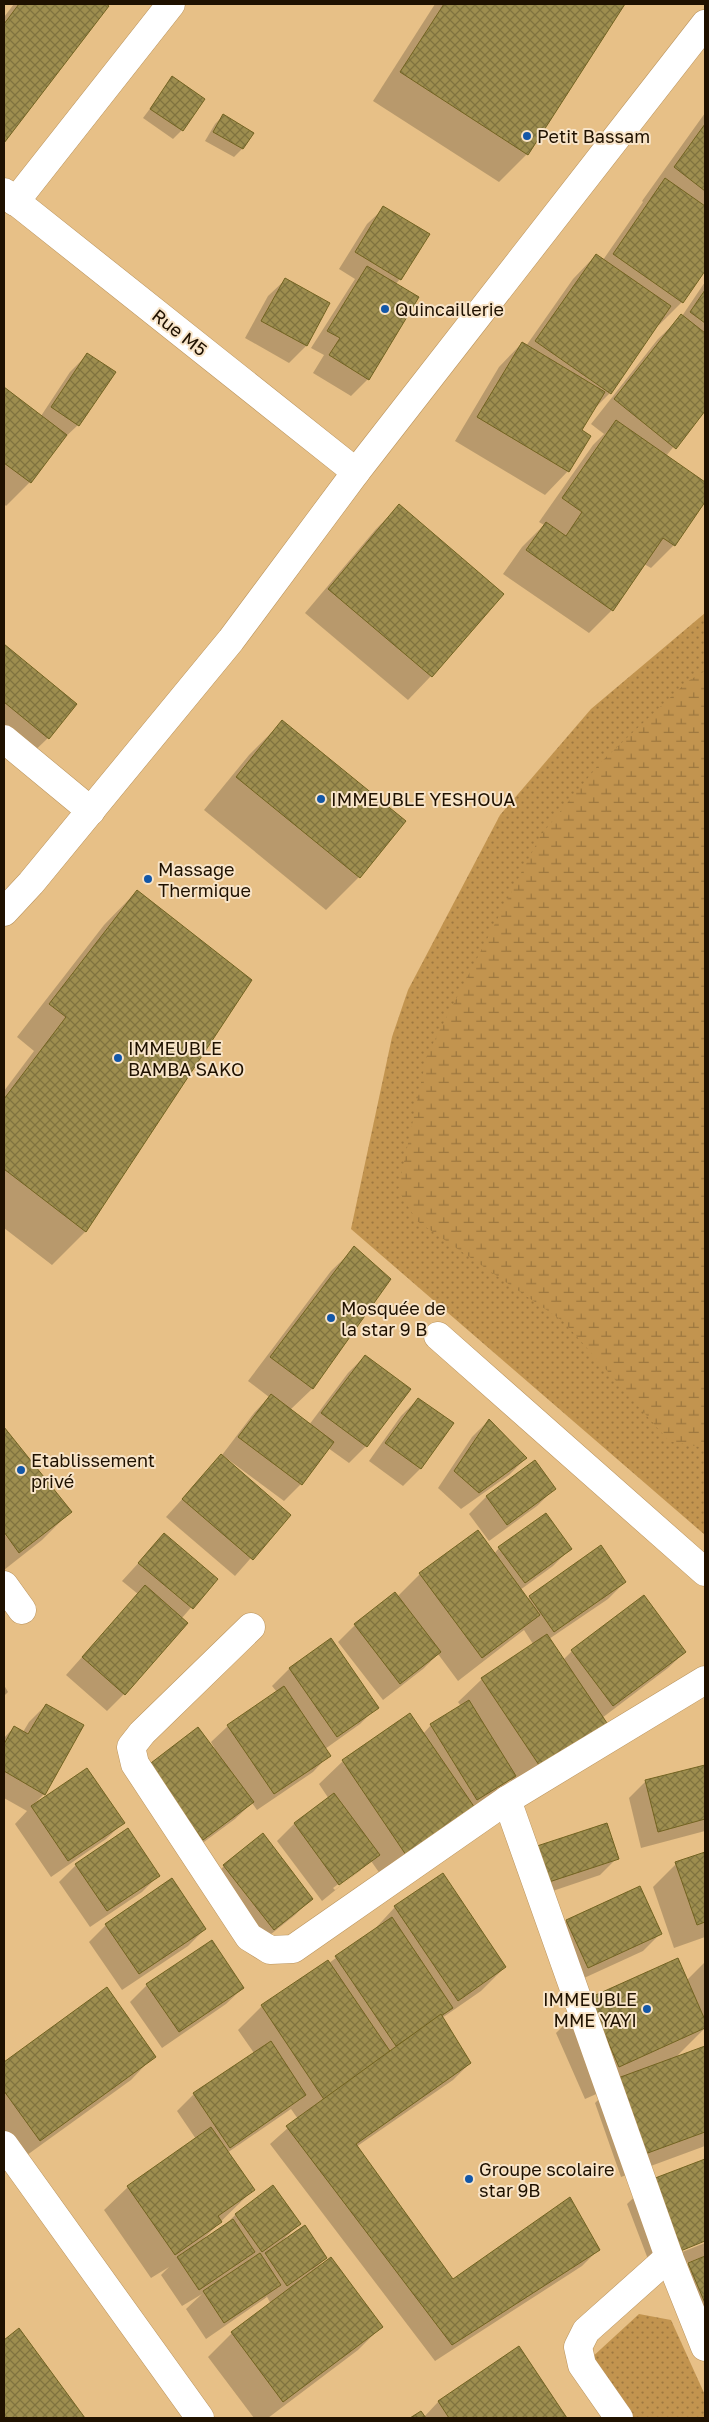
<svg xmlns="http://www.w3.org/2000/svg" width="709" height="2422" font-family="'Golos Text',sans-serif">
  <style>
    .green { fill: url(#green-dots) }
    .wetland { fill: url(#wetland-marsh) }
    .shadow { fill: #0003; fill-rule: evenodd }
    .building { fill: url(#building-cross-hatch); stroke: #726321 }
    .lines { fill: none; stroke-linecap: round; stroke-linejoin: round }
    .street-casing { stroke: #ba935c; stroke-width: 29 }
    .street { stroke: #fff; stroke-width: 28 }
    .poi-dot { fill: #1357a7; stroke: #f8e4c8; stroke-width: 2 }
    .labels { text-anchor: middle; dominant-baseline: central; stroke-width: 4; stroke-linejoin: round; paint-order: stroke }
    .poi-label { font-size: 18px; fill: #1f1100; stroke: #f8e4c8; text-anchor: start }
    .street-label { font-size: 18px; fill: #1f1100; stroke: #f8e4c8 }
  </style>
  <defs>
    <pattern id="green-dots" width="8" height="8" patternUnits="userSpaceOnUse" patternTransform="scale(1.25)"><rect width="8" height="8" fill="#c2944f"/><path d="M2 2h.1M6 6h.1" fill="none" stroke="#9d773f" stroke-width="1.8" stroke-linecap="round"/></pattern>
    <pattern id="wetland-marsh" width="20" height="14" patternUnits="userSpaceOnUse" patternTransform="scale(1.25)"><rect width="20" height="14" fill="#c2944f"/><path d="M1 5h8M5 5V1M11 12h8M15 12V8" fill="none" stroke="#9d773f"/></pattern>
    <pattern id="building-cross-hatch" width="8" height="8" patternUnits="userSpaceOnUse" patternTransform="scale(1.25)"><rect width="8" height="8" fill="#9e8e4f"/><path d="M0 0l8 8M0 8l8-8" fill="none" stroke="#80733f"/></pattern>
  </defs>
  <rect width="100%" height="100%" fill="#e7c087"/>
  <g class="green">
    <polygon points="705,613 705,1535 351,1229 392,1037 408,990 500,815 591,709"/>
    <polygon points="639,2314 671,2320 705,2395 705,2418 631,2418 589,2360"/>
  </g>
  <polygon class="wetland" points="705,671 705,1448 669,1441 564,1322 417,1221 398,1190 427,1055 541,835 601,762 688,681"/>
  <g class="shadow">
    <polygon points="14,4 104,4 107,6 4,141 4,17"/>
    <polygon points="435,4 623,4 527,154 499,182 373,101"/>
    <polygon points="173,78 182,130 173,139 143,118"/>
    <polygon points="705,113 705,268 682,302 659,325 657,324 610,393 593,410 580,431 589,436 568,471 545,495 455,441 499,367 522,343 526,346 573,279 596,255 603,260 643,202 642,201"/>
    <polygon points="223,116 252,133 242,149 234,157 205,141 215,124"/>
    <polygon points="384,208 400,279 395,285 368,379 351,396 313,373 324,355 311,348 355,279 339,269 367,224"/>
    <polygon points="285,280 328,304 306,346 289,363 245,338 268,296"/>
    <polygon points="705,282 705,409 666,456 705,483 705,500 674,545 651,568 644,564 612,610 589,633 503,574 522,547 544,525 539,522 593,445 604,434 591,424 658,339 682,316"/>
    <polygon points="87,355 78,425 60,442 30,482 6,506 4,504 4,389 41,416 70,372"/>
    <polygon points="399,506 431,676 408,700 305,613 376,529"/>
    <polygon points="4,646 75,704 48,738 24,761 4,745"/>
    <polygon points="282,722 359,877 326,910 204,810 249,755"/>
    <polygon points="137,891 250,981 85,1232 52,1265 4,1228 4,1091 34,1051 17,1037 104,925"/>
    <polygon points="355,1248 312,1389 290,1410 309,1425 348,1373 365,1356 409,1389 366,1446 349,1463 328,1448 301,1484 284,1501 222,1455 254,1413 269,1397 248,1381 331,1271"/>
    <polygon points="418,1399 452,1423 420,1469 403,1486 369,1461 401,1416"/>
    <polygon points="489,1420 526,1458 509,1475 461,1509 438,1488 472,1437"/>
    <polygon points="4,1429 70,1512 42,1540 4,1570"/>
    <polygon points="221,1456 289,1515 235,1576 166,1517"/>
    <polygon points="535,1461 554,1489 537,1506 489,1541 469,1514 486,1497"/>
    <polygon points="164,1535 216,1579 181,1619 124,1694 107,1711 66,1675 138,1594 122,1581"/>
    <path d="M601 1547 625 1582 608 1599 549 1639 563 1660 572 1651 685 1652 668 1668 602 1718 519 1793 510 1780 498 1792 383 1878 371 1861 322 1901 277 1841 294 1824 329 1799 319 1784 343 1761 423 1734 431 1725 461 1706 458 1702 482 1679 533 1644 524 1630 458 1681 438 1654 423 1669 383 1700 338 1642 355 1625 397 1597 420 1574 494 1554 499 1548 570 1549 553 1566 520 1590 527 1599ZM361 1867V1870L335 1890 333 1888Z"/>
    <polygon points="331,1640 377,1707 360,1724 325,1749 329,1755 313,1772 257,1810 252,1803 235,1819 185,1856 131,1783 148,1767 215,1749 211,1742 228,1726 277,1692 272,1686 289,1669"/>
    <polygon points="4,1685 8,1692 4,1696"/>
    <polygon points="46,1705 44,1794 34,1804 123,1823 106,1839 51,1877 15,1824 27,1811 4,1798 4,1738 14,1727 23,1732 29,1722"/>
    <polygon points="705,1766 705,1831 641,1848 629,1798 646,1781"/>
    <polygon points="263,1835 312,1898 295,1915 256,1946 207,1883 224,1866"/>
    <polygon points="705,1853 705,1937 674,1948 653,1887 676,1864"/>
    <polygon points="617,1858 600,1875 532,1898 521,1864"/>
    <polygon points="76,1865 159,1875 142,1892 90,1927 59,1882"/>
    <polygon points="395,1907 505,1967 481,1991 442,2018 470,2063 453,2080 356,2147 453,2281 599,2249 582,2266 435,2361 270,2144 298,2119 291,2109 227,2153 253,2190 203,2239 221,2229 235,2215 299,2224 283,2240 326,2258 315,2269 381,2327 358,2350 268,2418 254,2418 208,2357 232,2333 271,2304 267,2297 206,2339 186,2309 202,2294 182,2306 161,2275 169,2267 151,2278 104,2210 128,2187 196,2139 177,2111 194,2094 254,2053 238,2030 262,2006 328,1961 329,1963 372,1932"/>
    <polygon points="567,1921 660,1934 643,1951 571,1984 550,1938"/>
    <polygon points="106,1925 205,1929 188,1946 122,1990 89,1942"/>
    <polygon points="705,1962 705,2034 704,2029 674,2059 705,2048 705,2146 621,2177 595,2103 610,2088 585,2099 556,2033 590,1999 687,1980"/>
    <polygon points="147,1985 243,1988 226,2004 162,2048 130,2002"/>
    <polygon points="106,1989 154,2056 131,2080 16,2163 4,2146 4,2064"/>
    <polygon points="705,2160 705,2240 672,2253 672,2256 705,2243 705,2256 654,2275 627,2204 651,2181"/>
    <polygon points="705,2257 705,2322 672,2281 689,2264"/>
    <polygon points="19,2330 83,2418 4,2418 4,2341"/>
    <polygon points="519,2348 565,2418 412,2418 421,2412 424,2417 438,2402"/>
  </g>
  <g class="building">
    <polygon points="19,4 106,4 109,6 4,143 4,24"/>
    <polygon points="444,4 625,4 528,155 400,72"/>
    <polygon points="172,76 205,99 183,131 150,109"/>
    <polygon points="223,114 254,133 243,149 213,132"/>
    <polygon points="705,124 705,191 674,167"/>
    <polygon points="665,178 705,206 705,271 683,303 613,254"/>
    <polygon points="383,206 430,234 401,280 355,252"/>
    <polygon points="596,254 671,306 611,394 535,341"/>
    <polygon points="367,266 419,297 369,380 329,355 340,338 327,331"/>
    <polygon points="285,278 330,303 307,346 261,321"/>
    <polygon points="705,290 705,323 690,312"/>
    <polygon points="681,314 705,333 705,411 676,449 614,399"/>
    <polygon points="522,342 605,392 582,430 591,436 569,472 477,417"/>
    <polygon points="87,353 116,372 79,426 51,407"/>
    <polygon points="4,387 67,435 31,483 4,463"/>
    <polygon points="616,420 705,482 705,502 675,546 663,538 613,611 526,550 546,522 566,536 582,512 562,498"/>
    <polygon points="399,504 504,594 432,677 328,589"/>
    <polygon points="4,644 77,704 49,739 4,702"/>
    <polygon points="282,720 406,821 360,878 236,777"/>
    <polygon points="137,890 252,980 86,1232 4,1169 4,1099 66,1017 49,1004"/>
    <polygon points="354,1246 391,1279 313,1389 270,1357"/>
    <polygon points="365,1355 411,1389 367,1447 321,1413"/>
    <polygon points="271,1394 334,1442 302,1485 238,1437"/>
    <polygon points="418,1398 454,1423 421,1469 385,1443"/>
    <polygon points="489,1419 527,1458 479,1493 454,1471"/>
    <polygon points="4,1427 72,1512 19,1553 4,1532"/>
    <polygon points="221,1454 291,1515 253,1560 182,1499"/>
    <polygon points="535,1460 556,1489 507,1525 486,1496"/>
    <polygon points="546,1513 572,1549 525,1583 498,1547"/>
    <polygon points="478,1530 540,1615 482,1658 419,1573"/>
    <polygon points="164,1533 218,1579 193,1609 138,1563"/>
    <polygon points="601,1545 626,1582 554,1632 529,1596"/>
    <polygon points="145,1585 188,1623 125,1695 82,1657"/>
    <polygon points="395,1592 441,1652 400,1684 354,1624"/>
    <polygon points="644,1595 686,1652 613,1706 571,1650"/>
    <polygon points="547,1634 609,1726 543,1771 481,1678"/>
    <polygon points="331,1638 379,1708 337,1737 289,1668"/>
    <polygon points="284,1686 331,1756 274,1794 227,1725"/>
    <polygon points="469,1700 516,1776 477,1800 430,1724"/>
    <polygon points="46,1704 84,1725 45,1795 4,1771 4,1744 14,1726 28,1734"/>
    <polygon points="410,1713 475,1808 406,1855 342,1760"/>
    <polygon points="198,1727 254,1802 203,1840 147,1766"/>
    <polygon points="705,1765 705,1819 658,1832 645,1780"/>
    <polygon points="87,1768 125,1823 68,1861 31,1806"/>
    <polygon points="334,1793 380,1855 339,1885 294,1823"/>
    <polygon points="607,1823 619,1859 549,1882 537,1846"/>
    <polygon points="128,1828 160,1876 107,1911 75,1864"/>
    <polygon points="263,1833 313,1899 274,1930 223,1865"/>
    <polygon points="705,1852 705,1922 697,1925 675,1862"/>
    <polygon points="443,1873 506,1967 458,2001 394,1906"/>
    <polygon points="172,1878 206,1929 139,1974 105,1924"/>
    <polygon points="640,1886 662,1934 588,1968 566,1920"/>
    <polygon points="392,1917 453,2008 396,2046 335,1956"/>
    <polygon points="212,1940 244,1988 179,2032 146,1984"/>
    <polygon points="678,1958 705,2020 705,2028 619,2067 589,1998"/>
    <polygon points="328,1960 396,2060 329,2107 261,2005"/>
    <polygon points="107,1987 156,2057 40,2141 4,2091 4,2062"/>
    <polygon points="441,2014 471,2063 356,2144 453,2279 570,2197 600,2250 452,2345 286,2126"/>
    <polygon points="271,2041 306,2095 230,2148 193,2093"/>
    <polygon points="705,2046 705,2132 645,2154 618,2078"/>
    <polygon points="211,2127 255,2190 218,2216 222,2222 175,2255 127,2186"/>
    <polygon points="705,2159 705,2241 678,2252 650,2180"/>
    <polygon points="273,2185 301,2224 262,2252 235,2214"/>
    <polygon points="233,2219 255,2252 199,2290 177,2257"/>
    <polygon points="305,2225 327,2258 287,2286 265,2253"/>
    <polygon points="260,2253 281,2285 224,2323 203,2291"/>
    <polygon points="705,2256 705,2303 688,2263"/>
    <polygon points="331,2257 383,2327 283,2402 231,2332"/>
    <polygon points="19,2328 85,2418 4,2418 4,2340"/>
    <polygon points="519,2346 567,2418 449,2418 438,2401"/>
    <polygon points="421,2411 426,2418 410,2418"/>
  </g>
  <g class="lines">
    <g class="street-casing">
      <g id="street">
        <polyline points="4,192 356,472"/>
        <polyline points="15,202 171,4"/>
        <polyline points="4,739 91,811"/>
        <polyline points="4,912 31,883 231,640 356,472 705,24"/>
        <polyline points="438,1336 705,1572"/>
        <polyline points="4,1585 22,1610"/>
        <polyline points="251,1627 142,1733 131,1747 135,1764 249,1937 270,1950 293,1949 507,1800 705,1680"/>
        <polyline points="507,1800 669,2257 705,2347"/>
        <polyline points="4,2145 200,2418"/>
        <polyline points="619,2418 582,2365 578,2347 586,2331 669,2257"/>
      </g>
    </g>
    <use href="#street" class="street"/>
  </g>
  <g class="poi-dot">
    <circle cx="527" cy="136" r="5"/>
    <circle cx="385" cy="309" r="5"/>
    <circle cx="321" cy="799" r="5"/>
    <circle cx="148" cy="879" r="5"/>
    <circle cx="118" cy="1058" r="5"/>
    <circle cx="331" cy="1318" r="5"/>
    <circle cx="21" cy="1470" r="5"/>
    <circle cx="647" cy="2009" r="5"/>
    <circle cx="469" cy="2179" r="5"/>
  </g>
  <g class="labels">
    <g class="poi-label">
      <text x="537" y="136">Petit Bassam</text>
      <text x="395" y="309">Quincaillerie</text>
      <text x="331" y="799">IMMEUBLE YESHOUA</text>
      <text x="158" y="869">Massage<tspan x="158" dy="21">Thermique</tspan></text>
      <text x="128" y="1048">IMMEUBLE<tspan x="128" dy="21">BAMBA SAKO</tspan></text>
      <text x="341" y="1308">Mosquée de<tspan x="341" dy="21">la star 9 B</tspan></text>
      <text x="31" y="1460">Etablissement<tspan x="31" dy="21">privé</tspan></text>
      <text x="637" y="1999" text-anchor="end">IMMEUBLE<tspan x="637" dy="21">MME YAYI</tspan></text>
      <text x="479" y="2169">Groupe scolaire<tspan x="479" dy="21">star 9B</tspan></text>
    </g>
    <g class="street-label">
      <text transform="translate(180 332) rotate(38)">Rue M5</text>
    </g>
  </g>
  <rect width="709" height="2422" fill="none" stroke="#1f1100" stroke-width="10"/>
</svg>
